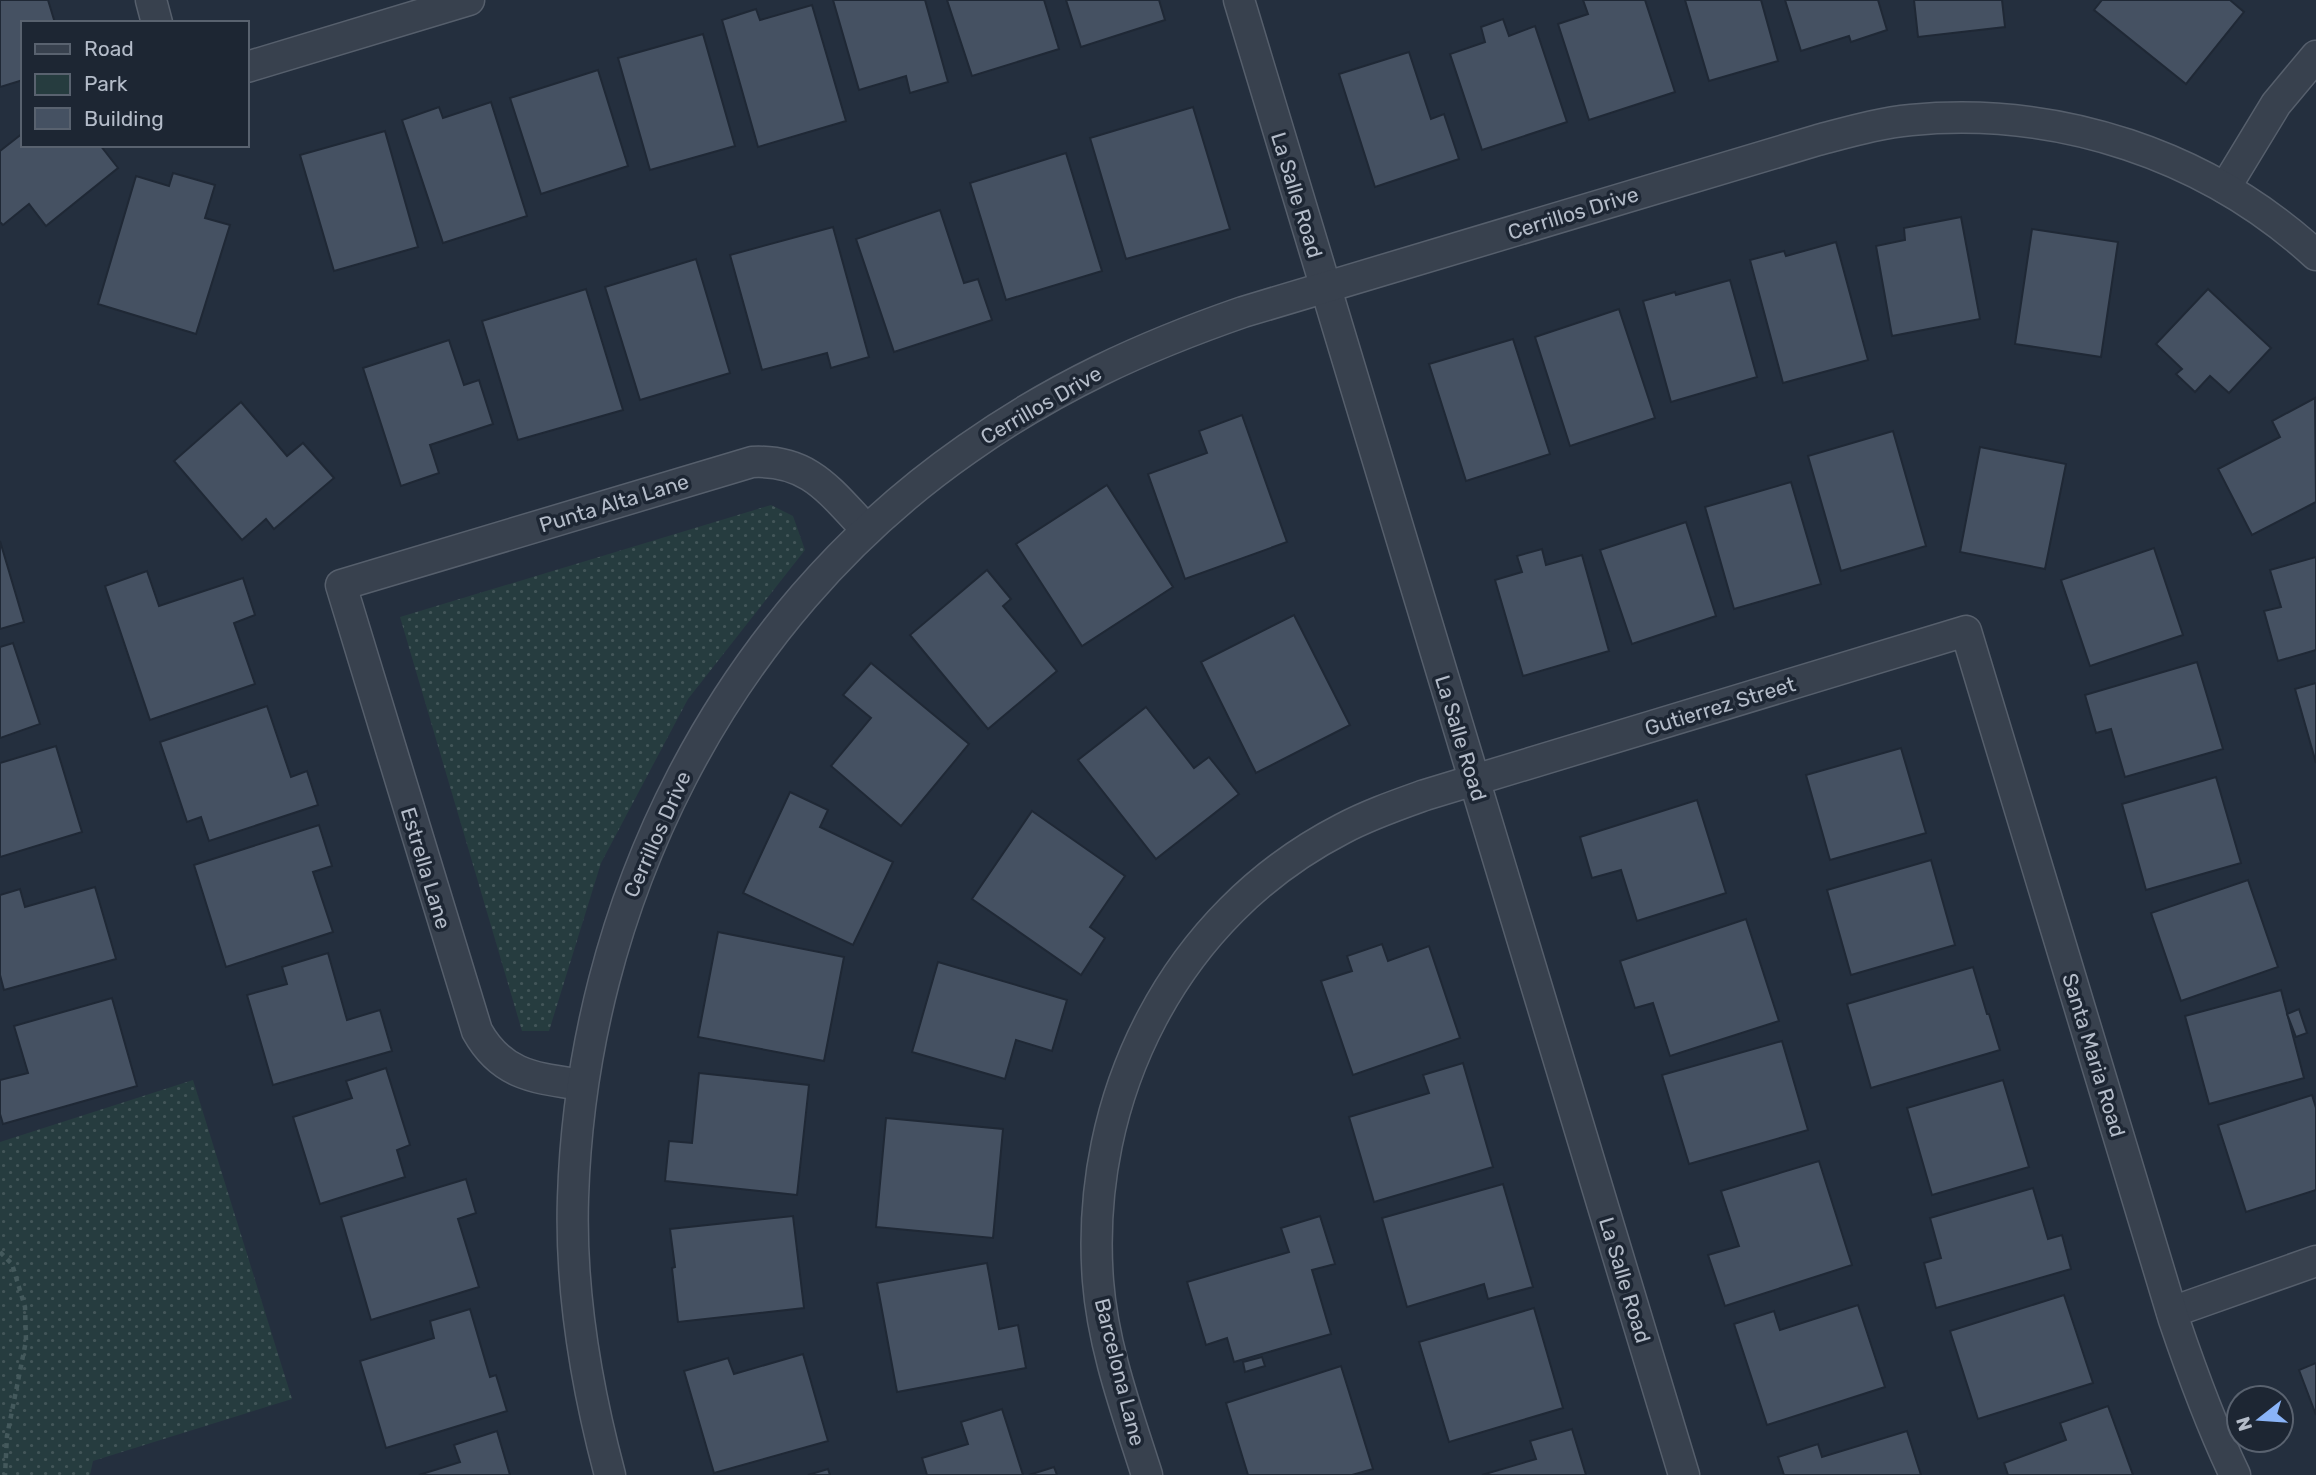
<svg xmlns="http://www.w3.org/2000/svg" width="2316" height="1475" font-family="Rubik,sans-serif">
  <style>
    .green { fill: url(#green-dots) }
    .building { fill: #455162; stroke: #1f2835; stroke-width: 2 }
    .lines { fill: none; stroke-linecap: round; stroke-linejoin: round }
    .minor-casing { stroke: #565f6c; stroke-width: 33 }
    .path { stroke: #44595c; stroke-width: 4.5; stroke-dasharray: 5 5; stroke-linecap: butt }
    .minor { stroke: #38414e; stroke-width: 30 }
    .labels { text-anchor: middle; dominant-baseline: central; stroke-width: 7; stroke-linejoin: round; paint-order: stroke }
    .street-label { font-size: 21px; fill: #b4bcc9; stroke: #1d2633 }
  </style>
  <defs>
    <pattern id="green-dots" width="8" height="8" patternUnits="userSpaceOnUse" patternTransform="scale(1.75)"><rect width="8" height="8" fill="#263c3f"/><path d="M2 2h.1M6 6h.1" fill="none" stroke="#435659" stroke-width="1.8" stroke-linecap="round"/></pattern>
  </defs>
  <rect width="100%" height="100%" fill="#242f3e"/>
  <g class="green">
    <polygon points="771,505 793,516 805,550 688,699 601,863 549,1031 522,1031 400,617"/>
    <polygon points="193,1080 292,1399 93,1461 90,1475 0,1475 0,1142"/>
  </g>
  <g class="building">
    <polygon points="0,0 48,0 55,23 23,23 23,80 0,87"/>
    <polygon points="833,0 925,0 948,82 910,93 906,76 859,90"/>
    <polygon points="947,0 1044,0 1059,49 972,76"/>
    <polygon points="1066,0 1159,0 1165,20 1081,47"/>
    <polygon points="1583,0 1645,0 1675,92 1589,120 1558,24 1588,14"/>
    <polygon points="1685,0 1761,0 1778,61 1709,81"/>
    <polygon points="1785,0 1878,0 1887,30 1851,42 1849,36 1801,51"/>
    <polygon points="1914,0 2002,0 2005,27 1918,37"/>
    <polygon points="2102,0 2230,0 2244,12 2186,84 2094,10"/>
    <polygon points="812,5 846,121 758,147 722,20 756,9 760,20"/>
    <polygon points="1503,19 1509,36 1535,26 1567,122 1482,150 1450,54 1485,42 1481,27"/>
    <polygon points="703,34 735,146 650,170 618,58"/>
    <polygon points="1409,52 1431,119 1444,114 1459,159 1375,187 1339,74"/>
    <polygon points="598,70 628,166 541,194 510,98"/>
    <polygon points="491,102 527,216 443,243 402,120 439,107 443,118"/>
    <polygon points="1193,107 1230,229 1126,259 1090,138"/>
    <polygon points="385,131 418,247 334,271 300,155"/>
    <polygon points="23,133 23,145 100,145 118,168 46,226 29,204 3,225 0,222 0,151"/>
    <polygon points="1066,153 1102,271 1006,300 970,183"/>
    <polygon points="173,173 215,185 205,218 230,225 196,334 98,304 136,176 169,186"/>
    <polygon points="940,210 964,283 978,279 992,320 894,352 856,239"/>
    <polygon points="1961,217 1980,319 1892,336 1876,246 1905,240 1904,228"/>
    <polygon points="833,227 869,357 831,368 827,353 762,370 730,255"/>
    <polygon points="2032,229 2118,242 2101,357 2015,344"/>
    <polygon points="1836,242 1868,360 1783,383 1750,260 1784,251 1786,256"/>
    <polygon points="696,259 730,373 640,400 605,287"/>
    <polygon points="1730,280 1757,377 1671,402 1643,301 1675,292 1676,295"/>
    <polygon points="586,289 623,410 518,440 482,321"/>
    <polygon points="2208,289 2271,348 2229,393 2210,376 2195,392 2176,374 2182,369 2156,344"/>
    <polygon points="1619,309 1655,418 1570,446 1535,337"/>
    <polygon points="1513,339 1550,454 1466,481 1429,364"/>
    <polygon points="449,340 464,385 479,380 493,424 430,445 439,473 401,486 363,368"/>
    <polygon points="2315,398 2316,502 2252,535 2218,469 2280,437 2272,421"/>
    <polygon points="241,402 287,456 303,443 334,478 274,529 266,519 242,540 174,461"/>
    <polygon points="1242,415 1287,542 1185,579 1148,474 1207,453 1199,431"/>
    <polygon points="1893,431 1926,546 1841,571 1808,456"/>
    <polygon points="1980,447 2066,464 2045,569 1960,552"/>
    <polygon points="1791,482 1821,584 1734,609 1705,507"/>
    <polygon points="1107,485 1173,587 1082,646 1016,544"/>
    <polygon points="1686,522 1716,616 1632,644 1600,550"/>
    <polygon points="0,541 24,622 0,629"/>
    <polygon points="2154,548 2183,635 2090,666 2061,580"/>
    <polygon points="1542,549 1546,565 1582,555 1609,651 1523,676 1495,580 1522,572 1517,556"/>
    <polygon points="2316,557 2316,650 2278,661 2264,611 2281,607 2270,570"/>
    <polygon points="987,570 1011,599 1003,606 1057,671 988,729 910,635"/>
    <polygon points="147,571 159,606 243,578 255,615 234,623 255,684 150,720 105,586"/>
    <polygon points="1294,615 1350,725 1256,773 1201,662"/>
    <polygon points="13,643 40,724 0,738 0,647"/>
    <polygon points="2197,662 2223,749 2125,777 2111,729 2096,733 2085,695"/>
    <polygon points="871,663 969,744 901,826 831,766 871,718 843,695"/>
    <polygon points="2316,683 2316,763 2295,689"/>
    <polygon points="267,706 291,777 307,771 318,805 209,841 201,817 187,822 160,742"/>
    <polygon points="1146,707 1194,768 1209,757 1239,794 1156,859 1078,760"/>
    <polygon points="56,746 82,832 0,857 0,763"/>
    <polygon points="1901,748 1926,833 1830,860 1806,775"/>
    <polygon points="2216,777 2241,863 2146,890 2122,804"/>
    <polygon points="790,792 828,810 820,827 893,862 853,945 743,893"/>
    <polygon points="1697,800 1726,893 1637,921 1621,870 1592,878 1580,837"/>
    <polygon points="1032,811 1125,876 1090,927 1105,938 1081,975 972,899"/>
    <polygon points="319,825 332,866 313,872 333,932 226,967 194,865"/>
    <polygon points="1931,860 1955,945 1851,975 1827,890"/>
    <polygon points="2248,880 2278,967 2181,1001 2151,913"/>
    <polygon points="95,887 116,959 4,990 0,975 0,895 20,889 25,907"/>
    <polygon points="1746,919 1779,1021 1670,1056 1653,1003 1635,1008 1620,961"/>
    <polygon points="718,932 844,957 824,1061 698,1037"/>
    <polygon points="1382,944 1388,961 1429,946 1460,1038 1353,1075 1321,981 1352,971 1347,956"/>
    <polygon points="328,953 347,1020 380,1010 392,1051 273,1085 247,995 287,984 282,967"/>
    <polygon points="938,962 1067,1000 1052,1051 1016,1040 1005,1079 912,1052"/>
    <polygon points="1973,967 1987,1014 1989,1014 2000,1050 1871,1088 1847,1004"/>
    <polygon points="2281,990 2304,1078 2209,1104 2185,1016"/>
    <polygon points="112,998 137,1086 3,1124 0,1114 0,1080 28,1073 14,1026"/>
    <polygon points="2299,1009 2307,1033 2296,1037 2287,1014"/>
    <polygon points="1782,1041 1808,1130 1689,1164 1662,1075"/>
    <polygon points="1463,1063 1493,1167 1374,1202 1349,1117 1429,1093 1423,1075"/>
    <polygon points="386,1068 410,1145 397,1150 405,1177 320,1204 293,1117 352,1098 346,1081"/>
    <polygon points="699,1073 809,1085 797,1195 665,1181 669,1141 692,1143"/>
    <polygon points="2003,1080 2029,1167 1932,1195 1907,1108"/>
    <polygon points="2312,1095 2316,1108 2316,1190 2246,1212 2218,1125"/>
    <polygon points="886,1118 1003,1129 993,1238 876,1227"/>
    <polygon points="1819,1161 1852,1265 1725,1306 1708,1255 1739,1246 1721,1191"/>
    <polygon points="466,1179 476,1213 458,1219 479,1287 371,1320 341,1217"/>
    <polygon points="1503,1184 1533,1287 1488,1299 1484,1284 1407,1307 1382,1218"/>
    <polygon points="2033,1188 2048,1239 2062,1235 2071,1269 1936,1308 1924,1263 1941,1258 1930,1218"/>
    <polygon points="793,1216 804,1308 678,1322 672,1268 675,1267 670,1229"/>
    <polygon points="1320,1216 1335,1264 1312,1270 1331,1334 1234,1362 1227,1338 1206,1345 1187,1282 1289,1252 1281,1228"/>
    <polygon points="987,1263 999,1329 1018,1325 1026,1368 897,1392 877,1283"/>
    <polygon points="2064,1295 2093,1383 1978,1419 1950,1331"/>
    <polygon points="1858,1305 1885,1387 1767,1425 1734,1324 1774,1311 1780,1330"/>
    <polygon points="1534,1308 1563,1408 1449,1442 1419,1342"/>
    <polygon points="470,1309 490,1377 496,1375 507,1411 386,1448 360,1361 434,1338 430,1321"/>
    <polygon points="803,1354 828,1441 714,1473 684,1371 728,1358 734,1374"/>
    <polygon points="1262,1357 1265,1366 1245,1372 1243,1362"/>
    <polygon points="2316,1363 2316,1415 2299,1370"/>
    <polygon points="1341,1366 1373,1469 1352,1475 1248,1475 1226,1403"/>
    <polygon points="2108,1406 2133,1475 2008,1475 2004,1463 2066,1440 2060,1423"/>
    <polygon points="1002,1409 1023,1475 927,1475 922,1458 968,1444 961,1422"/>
    <polygon points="1572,1429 1586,1475 1482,1475 1536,1459 1530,1441"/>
    <polygon points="497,1431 510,1475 419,1475 460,1462 454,1445"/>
    <polygon points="1907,1431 1921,1475 1784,1475 1778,1457 1818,1444 1822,1457"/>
    <polygon points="1054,1467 1057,1475 1029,1475"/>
    <polygon points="828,1469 830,1475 808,1475"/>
  </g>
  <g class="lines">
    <g class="minor-casing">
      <g id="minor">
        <polyline points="151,0 157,23"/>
        <polyline points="1239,0 1684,1475"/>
        <polyline points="247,67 469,0"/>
        <polyline points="2225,188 2276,104 2316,56"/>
        <path d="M582 1085C536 1078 502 1076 477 1031L341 585 752 462C810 459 831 493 867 530"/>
        <polyline points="2172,1312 2316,1261"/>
        <path d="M610 1475C586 1385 570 1292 573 1198 582 904 723 619 967 449 1055 387 1142 347 1243 312L1818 140C1849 132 1879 123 1911 120 2059 106 2207 155 2316 255"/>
        <path d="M1147 1475C1127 1412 1103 1347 1098 1281 1084 1096 1175 915 1342 829 1368 815 1397 805 1425 795L1966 631 2174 1320C2192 1373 2211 1425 2235 1475"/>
      </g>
    </g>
    <polyline class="path" points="0,1252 12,1264 25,1307 26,1341 7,1436 5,1475"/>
    <use href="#minor" class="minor"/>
  </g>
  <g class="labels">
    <g class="street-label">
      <text transform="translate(1297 195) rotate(73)">La Salle Road</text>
      <text transform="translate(1573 213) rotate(-17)">Cerrillos Drive</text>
      <text transform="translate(1041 405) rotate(-30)">Cerrillos Drive</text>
      <text transform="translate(614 503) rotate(-17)">Punta Alta Lane</text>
      <text transform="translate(1720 706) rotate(-17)">Gutierrez Street</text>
      <text transform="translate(1461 738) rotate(73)">La Salle Road</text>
      <text transform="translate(657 834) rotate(-66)">Cerrillos Drive</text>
      <text transform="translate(426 868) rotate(73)">Estrella Lane</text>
      <text transform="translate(2094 1055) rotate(73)">Santa Maria Road</text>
      <text transform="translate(1625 1280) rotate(73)">La Salle Road</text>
      <text transform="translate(1120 1372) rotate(76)">Barcelona Lane</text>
    </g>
  </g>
  <rect x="21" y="21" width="228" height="126" fill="#1d2633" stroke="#59626f" stroke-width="2"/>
  <rect x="35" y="44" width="35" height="10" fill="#38414e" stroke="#59626f" stroke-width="2"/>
  <text x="84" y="56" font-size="21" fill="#b4bcc9">Road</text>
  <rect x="35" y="74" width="35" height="21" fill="#263c3f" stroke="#59626f" stroke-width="2"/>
  <text x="84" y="91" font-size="21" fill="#b4bcc9">Park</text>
  <rect x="35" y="108" width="35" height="21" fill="#455162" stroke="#59626f" stroke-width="2"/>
  <text x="84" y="126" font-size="21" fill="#b4bcc9">Building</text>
  <g transform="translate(2260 1419) rotate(253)"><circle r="33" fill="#1d2633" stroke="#59626f" stroke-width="2"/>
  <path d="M0-5L12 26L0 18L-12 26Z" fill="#8ab4f8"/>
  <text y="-10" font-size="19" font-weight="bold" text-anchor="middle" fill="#b4bcc9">N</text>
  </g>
</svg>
